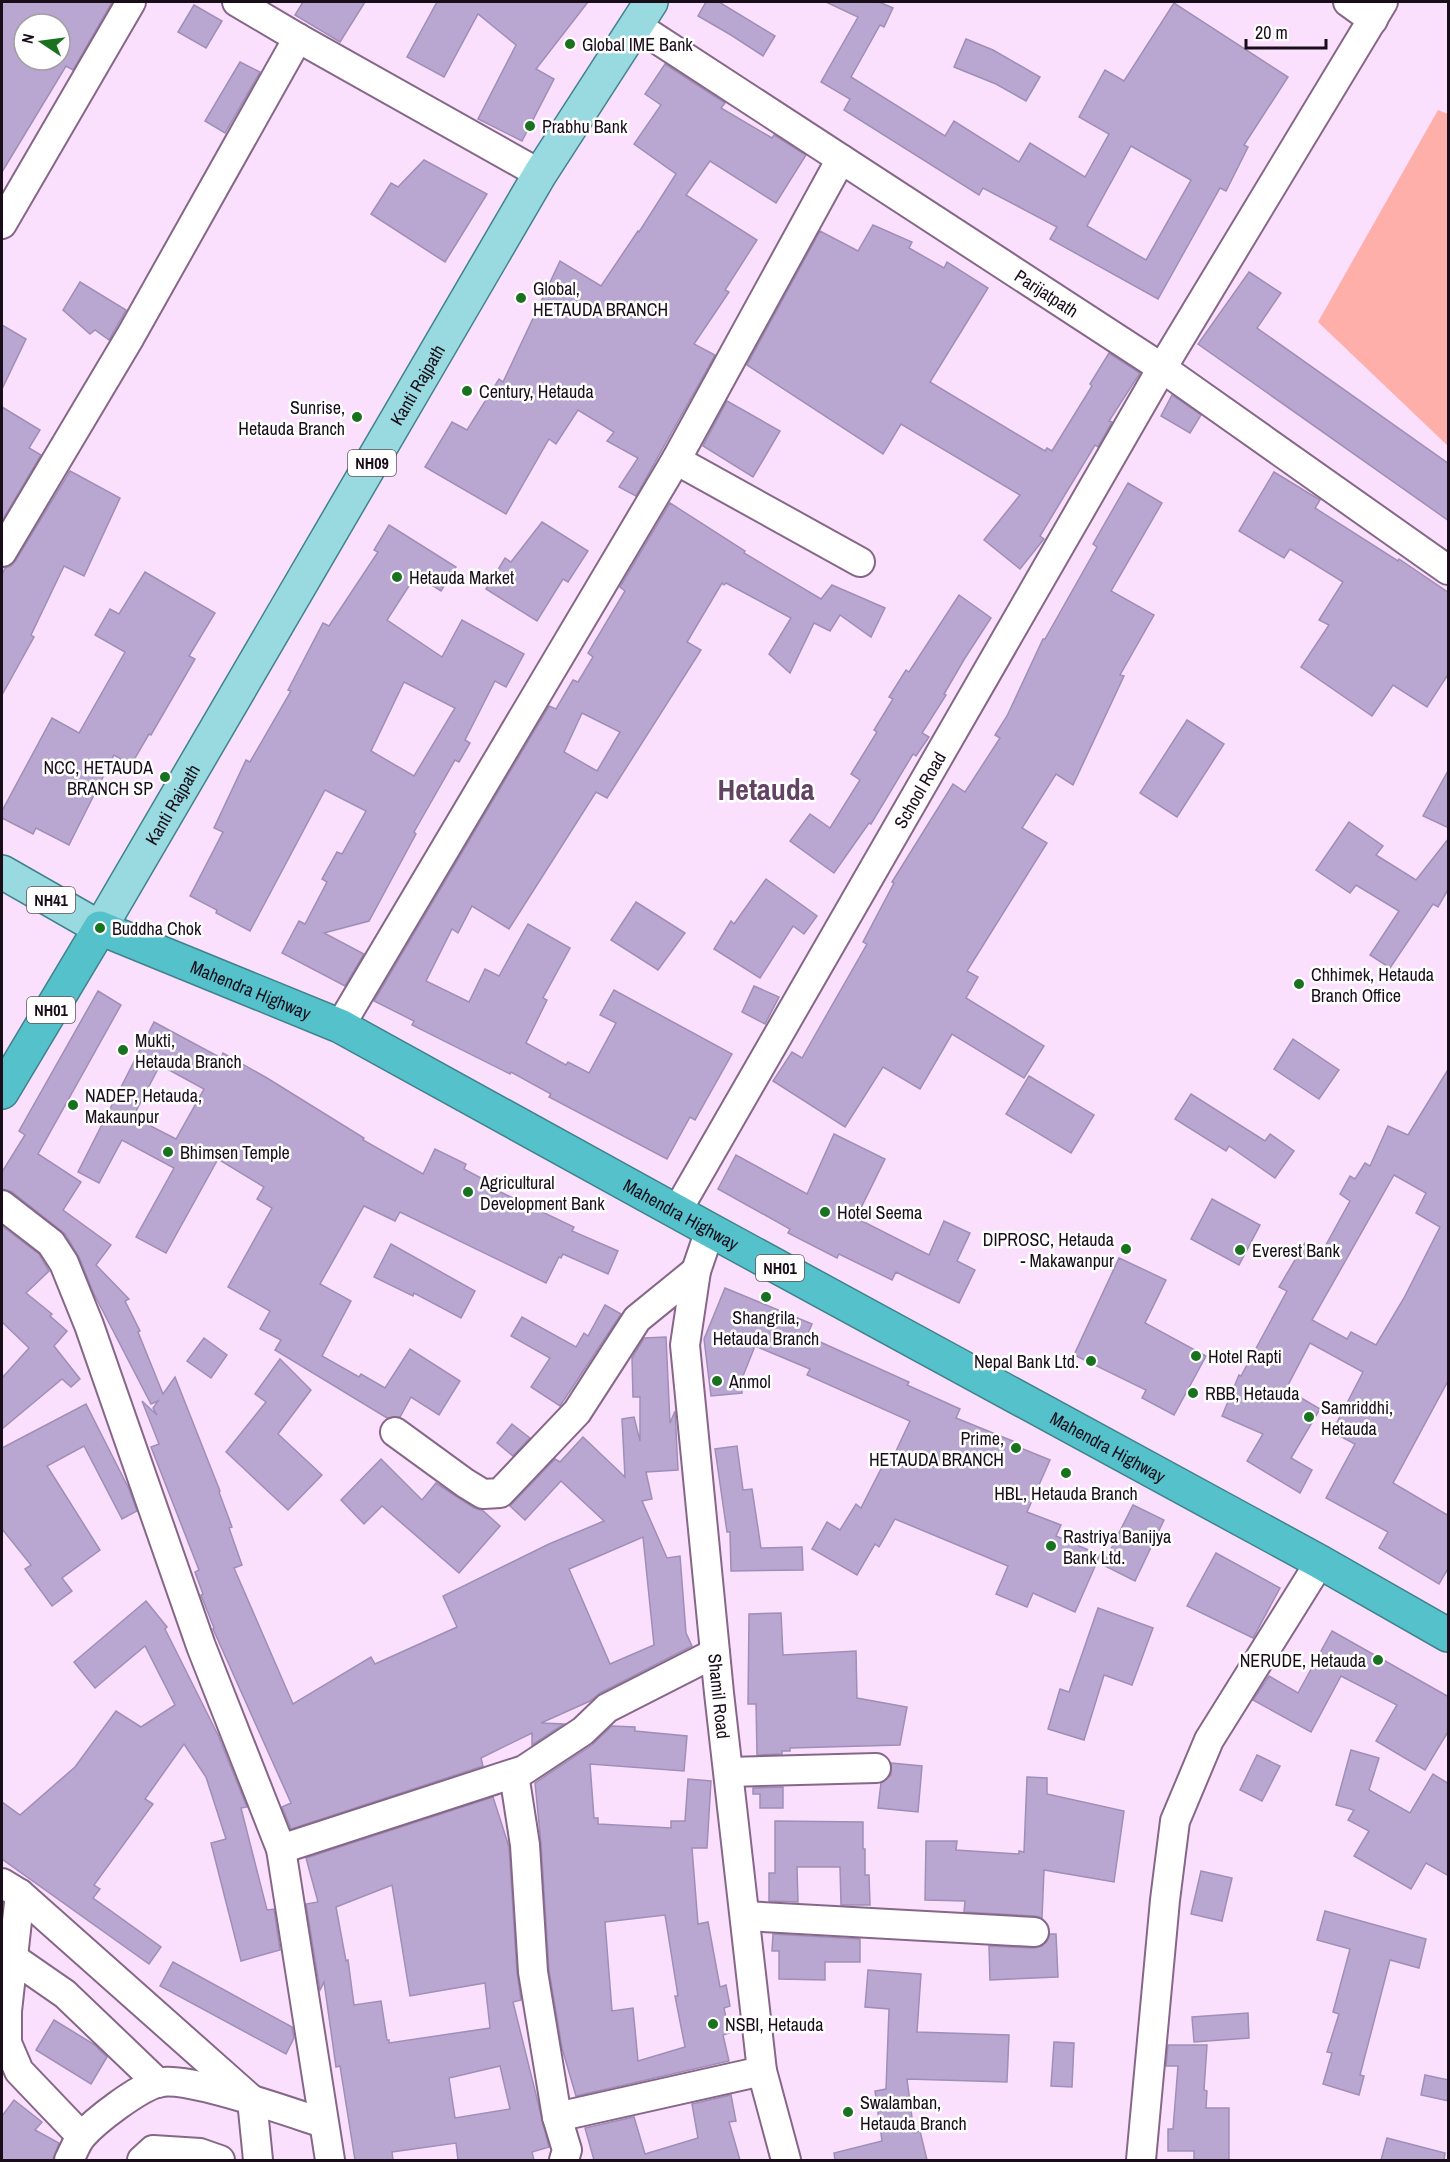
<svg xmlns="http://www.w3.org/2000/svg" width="1450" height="2162" font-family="'Archivo Narrow',sans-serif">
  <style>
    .green { fill: #ffafaa }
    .building { fill: #b9a7d1; stroke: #9f8eb7; stroke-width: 1.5; fill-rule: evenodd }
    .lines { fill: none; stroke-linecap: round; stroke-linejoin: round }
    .street-casing { stroke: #866788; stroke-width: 32 }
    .primary-casing { stroke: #40828d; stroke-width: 36 }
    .highway-casing { stroke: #40828d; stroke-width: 36 }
    .street { stroke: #fff; stroke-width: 28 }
    .primary { stroke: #99dae0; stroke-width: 33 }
    .highway { stroke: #55c1cb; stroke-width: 33 }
    .poi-dot { fill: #19721e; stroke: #fff; stroke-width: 2 }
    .labels { text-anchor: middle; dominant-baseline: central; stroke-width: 5; stroke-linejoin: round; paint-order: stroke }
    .shield { fill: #fff; stroke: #5e565f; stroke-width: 1.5 }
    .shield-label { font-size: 16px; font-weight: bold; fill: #190d1a }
    .poi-label { font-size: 18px; fill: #190d1a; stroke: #fff; text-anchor: start }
    .street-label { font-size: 18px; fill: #190d1a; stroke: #fff }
    .town-label { font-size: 30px; font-weight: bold; fill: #614463; stroke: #fff }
  </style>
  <rect width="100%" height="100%" fill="#fbe0fe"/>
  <polygon class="green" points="1438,110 1448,114 1448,446 1318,322"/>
  <g class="building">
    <path d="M2 2H112L73 70 66 66 2 172ZM24 24H60V60H24Z"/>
    <polygon points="303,2 365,2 340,42 295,15"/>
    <polygon points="437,2 588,2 536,69 554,79 522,141 478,119 516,45 478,14 444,77 407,57"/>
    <polygon points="706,2 719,2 775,36 763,56 731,35 698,16"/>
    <path d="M826 2H879L893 8 884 27 880 25 851 77 945 136 954 121 1019 162 1030 143 1085 177 1109 134 1079 117 1105 70 1124 81 1174 3 1288 77 1244 145 1248 147 1226 191 1220 188 1158 299 1050 239 1057 227 983 188 979 195 844 110 850 99 821 82 858 17ZM1131 146 1191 180 1146 260 1087 226Z"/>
    <polygon points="194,5 222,21 206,48 178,32"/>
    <polygon points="966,39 993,50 1040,77 1026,101 996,84 954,67"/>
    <polygon points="240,62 260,72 225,133 205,121"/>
    <polygon points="665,64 725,103 721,108 772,138 774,135 806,155 776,203 710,161 686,195 757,240 725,290 729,292 694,344 715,355 636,496 619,487 638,458 607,441 614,432 578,410 556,444 549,439 506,514 425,467 452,422 467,430 499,379 503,382 560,261 601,286 638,231 639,232 676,174 634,144 661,105 645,94"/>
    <polygon points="424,160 487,194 445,262 371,214 391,183 398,187"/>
    <polygon points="873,225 912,242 909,248 944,268 947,262 988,288 930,382 1045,451 1047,448 1052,451 1092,386 1090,384 1109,353 1140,373 1109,421 1112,422 1098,447 1095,445 1040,536 1044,539 1020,569 984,540 1020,495 901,424 883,454 747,365 820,231 858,251"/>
    <polygon points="1249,272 1281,293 1257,328 1449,464 1449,521 1198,344"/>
    <polygon points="80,282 126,310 109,340 95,330 90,334 63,310"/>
    <polygon points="2,325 26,339 2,389"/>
    <polygon points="1172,395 1201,415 1190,433 1161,416"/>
    <polygon points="727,401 780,431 753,477 703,446"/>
    <polygon points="2,407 40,430 29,448 41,455 2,521"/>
    <polygon points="70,471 120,498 84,576 64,566 31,635 34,637 2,695 2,575 5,568 11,566 16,560"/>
    <polygon points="1274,472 1320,500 1315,508 1398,561 1399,559 1449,593 1449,673 1427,707 1393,685 1372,716 1301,667 1329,625 1319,620 1343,582 1290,549 1284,558 1239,531"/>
    <polygon points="1128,483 1162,503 1111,591 1154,615 1120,675 1124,676 1073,785 1056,774 1022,828 1047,843 967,971 978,977 966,998 1044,1046 1024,1078 952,1034 920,1089 883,1067 845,1127 773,1081 792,1052 802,1058 867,944 863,942 894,883 892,882 953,784 965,792 1000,738 995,735 1007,716 1043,639 1045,639 1097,547 1093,544"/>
    <path d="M670 503 745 551 744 553 821 599 832 585 885 608 871 637 840 615 830 631 814 623 790 673 769 654 791 618 726 583 724 585 722 583 687 642 701 650 607 798 596 792 509 929 472 906 458 933 452 929 426 981 469 1002 485 969 499 976 528 924 570 948 543 998 547 1000 526 1043 566 1065 568 1062 589 1073 616 1023 600 1015 614 990 732 1054 695 1120 690 1117 667 1159 549 1097 551 1094 511 1072 510 1074 412 1025 414 1021 374 1001 549 706 556 709 573 680 578 682 593 657 588 653 625 591 620 587ZM582 713 620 732 597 771 564 752Z"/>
    <polygon points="542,522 588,551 568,582 563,579 537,621 486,589 505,558 511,562"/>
    <path d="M389 525 456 567 441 591 416 575 387 620 442 657 462 620 524 654 506 687 495 681 465 740 470 743 459 762 455 760 414 832 416 834 369 921 324 933 364 954 345 986 282 953 299 921 305 924 327 882 322 879 337 852 342 854 366 811 325 790 250 931 216 913 217 910 190 896 223 832 214 828 246 760 250 762 291 691 288 690 323 623 329 626 378 552 374 550ZM404 682 455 708 414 776 371 751Z"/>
    <polygon points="145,572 215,613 189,656 195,659 151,735 149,734 131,765 114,755 69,845 36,828 33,834 2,818 2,811 52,718 79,733 125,652 95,635 110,609 119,614"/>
    <polygon points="959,595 991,618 965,658 944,694 946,695 922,733 929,737 916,756 913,754 871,824 869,823 834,873 790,841 810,814 830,828 860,780 851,774 877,732 874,730 893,699 889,697 906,670 909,672"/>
    <polygon points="1187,720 1224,744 1177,817 1140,793"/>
    <polygon points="1449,769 1449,828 1423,816"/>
    <polygon points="1349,822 1383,846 1376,855 1416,880 1449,838 1449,888 1438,907 1433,904 1390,968 1370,955 1399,911 1356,885 1350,893 1316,870"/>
    <polygon points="766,879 817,916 804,934 793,926 760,978 714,949 731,921 734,924"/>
    <polygon points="636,902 685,933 658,970 611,940"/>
    <polygon points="754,986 779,997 765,1024 742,1012"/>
    <path d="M98 991 121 1005 38 1154 81 1182 63 1210 111 1245 96 1265 129 1299 125 1301 140 1331 138 1332 163 1394 175 1377 220 1491 219 1492 232 1527 229 1528 242 1565 234 1568 293 1704 371 1657 375 1664 457 1627 443 1596 549 1544 604 1521 561 1481 525 1520 510 1506 555 1459 560 1462 583 1437 625 1477 622 1419 634 1417 640 1441V1397H633L632 1358 644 1338 666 1337 670 1423 675 1411 678 1470 646 1472 652 1499 642 1501 667 1558 680 1556 686 1633 692 1646 600 1693 590 1701 541 1723 564 1724 532 1745V1733L481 1758 483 1766 291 1829 282 1807 291 1803 213 1629 214 1628 201 1595 203 1594 195 1572 199 1570 151 1447 159 1444 142 1401 157 1415 153 1408 158 1401 151 1404 93 1292 79 1257 65 1234 12 1192 2 1189V1172L25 1135 19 1131ZM643 1537 654 1645 610 1664 569 1569Z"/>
    <path d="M154 1022 221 1058 223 1053 267 1078 364 1138 363 1140 423 1174 435 1149 466 1164 464 1169 494 1185 492 1188 574 1227 572 1231 618 1251 608 1274 563 1254 561 1258 559 1257 546 1283 400 1212 395 1221 364 1206 320 1284 351 1301 322 1356 359 1377 361 1374 385 1388 410 1349 460 1381 439 1415 411 1397 400 1417 387 1418 275 1350 281 1340 260 1329 270 1311 228 1287 272 1208 257 1199 264 1187 218 1159 166 1253 136 1237 174 1168 122 1140 99 1183 78 1172ZM160 1065 204 1089 176 1139 133 1117Z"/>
    <polygon points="1293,1039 1339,1070 1319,1099 1274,1069"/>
    <path d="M1449 1068V1379L1393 1483 1449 1516V1567L1439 1584 1379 1548 1388 1532 1326 1498 1355 1444 1332 1432 1363 1372 1310 1343 1286 1389 1320 1409 1291 1458 1312 1470 1300 1493 1247 1461 1263 1434 1222 1416 1239 1375 1241 1376 1287 1291 1279 1287 1305 1243 1322 1252 1350 1201 1340 1194 1350 1176 1355 1179 1365 1163 1370 1166 1388 1126 1408 1135ZM1394 1175 1426 1193 1416 1213 1440 1227 1404 1298 1376 1345 1351 1332 1347 1339 1312 1320Z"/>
    <polygon points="1029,1076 1094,1115 1071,1153 1006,1114"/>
    <polygon points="1191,1094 1265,1141 1270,1134 1294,1151 1275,1178 1229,1146 1226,1151 1175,1119"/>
    <polygon points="834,1134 885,1159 856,1218 929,1255 944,1221 970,1233 957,1261 975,1270 959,1303 896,1272 892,1280 839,1254 837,1258 788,1233 790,1229 718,1189 736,1155 807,1194"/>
    <polygon points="1212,1199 1260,1225 1239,1265 1191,1239"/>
    <polygon points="2,1226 39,1254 49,1271 26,1293 52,1314 50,1316 67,1331 54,1346 80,1379 71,1387 62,1379 2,1429 2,1378 29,1348 2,1322"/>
    <polygon points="391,1244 475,1291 461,1318 414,1293 413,1296 374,1277"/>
    <polygon points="1119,1258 1166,1280 1145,1323 1206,1356 1174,1415 1142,1398 1146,1390 1074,1355"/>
    <polygon points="725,1288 812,1324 807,1336 909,1382 907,1385 960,1409 956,1418 1013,1441 1011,1444 1050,1460 1027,1512 1061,1525 1056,1536 1100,1555 1075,1612 1033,1593 1027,1607 996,1594 1008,1566 895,1519 879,1547 875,1544 857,1575 812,1549 827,1522 840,1530 856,1504 861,1508 884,1463 889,1466 910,1421 807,1375 810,1369 755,1346 741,1381 742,1393 711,1396 704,1339"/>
    <polygon points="605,1305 621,1314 560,1406 531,1387 550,1358 511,1336 522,1317 576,1347 584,1333 588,1336"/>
    <polygon points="204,1338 227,1355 211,1378 187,1361"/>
    <polygon points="280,1359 311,1390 278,1434 322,1475 288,1510 226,1452 266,1402 255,1394"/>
    <polygon points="86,1404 129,1489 137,1511 122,1519 84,1446 47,1466 100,1550 62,1578 72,1591 52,1606 25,1569 31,1565 2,1529 2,1448"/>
    <polygon points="512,1424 530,1438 513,1456 497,1443"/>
    <polygon points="737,1446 743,1490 752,1489 761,1548 802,1547 803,1570 731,1571 730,1532 727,1532 715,1449"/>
    <polygon points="381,1459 422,1500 436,1483 474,1508 482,1510 500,1526 459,1573 382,1506 364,1524 341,1500"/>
    <polygon points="1133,1505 1164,1520 1135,1581 1103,1565"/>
    <polygon points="1216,1553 1280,1588 1253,1638 1187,1606"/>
    <polygon points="146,1601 167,1627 165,1629 218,1735 247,1807 241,1808 267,1910 274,1909 280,1950 241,1961 211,1843 226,1839 206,1777 184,1744 145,1799 153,1804 94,1885 100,1889 93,1898 161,1947 149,1964 2,1859 2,1802 20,1815 75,1767 116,1711 141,1727 175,1705 145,1646 95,1688 74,1662"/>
    <polygon points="1098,1608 1153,1628 1132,1685 1104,1675 1084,1740 1048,1729 1060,1689 1069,1692"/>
    <polygon points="781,1613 783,1655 856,1651 857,1698 907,1707 900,1745 790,1748 790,1751 782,1751 782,1754 757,1755 756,1704 748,1704 749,1614"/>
    <polygon points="1332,1631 1449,1697 1449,1730 1425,1770 1376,1741 1397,1705 1341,1676 1311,1732 1253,1700 1269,1676 1298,1693"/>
    <path d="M612 1726 635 1727V1731L687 1736 684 1771 590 1764 594 1818H598V1824L671 1828V1821H685L688 1779 711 1781 707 1848H692L698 1924 708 1922 720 1987 726 1985 730 2006 724 2008 729 2033 723 2035 729 2061 576 2096 562 2048 549 1970 541 1844 535 1783 592 1745ZM665 1915 678 1996H675L685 2047 638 2061 633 2008 612 2011 605 1922Z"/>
    <polygon points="1351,1750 1379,1758 1369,1790 1410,1813 1433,1774 1449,1784 1449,1876 1426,1863 1411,1889 1354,1856 1369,1831 1348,1820 1354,1810 1336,1805"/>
    <polygon points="1257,1755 1280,1766 1262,1801 1240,1790"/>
    <polygon points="891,1763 922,1766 918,1812 878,1808 881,1783 891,1775"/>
    <polygon points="1027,1777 1047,1778 1047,1794 1124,1811 1114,1882 1044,1870 1042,1918 1035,1916 964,1912 965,1901 925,1900 926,1841 957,1841 956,1850 1019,1854 1019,1851 1024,1852"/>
    <polygon points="783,1787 783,1808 760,1808 760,1794 753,1794 753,1788"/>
    <path d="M493 1797 509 1847 517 1973 521 2000 513 2002 549 2147 532 2152 534 2160H458L456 2143 392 2152 393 2160H355L340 2066 336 2067 324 1982 320 1990 306 1904 318 1902 306 1858ZM392 1885 410 1996 485 1983 490 2028 389 2043V2040H387L381 2001 354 2005 348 1960 346 1961 336 1907ZM500 2066 510 2109 455 2118 449 2078Z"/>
    <polygon points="775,1821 863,1822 863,1849 865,1849 865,1875 869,1875 870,1905 841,1905 840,1867 797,1867 798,1902 769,1901 769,1873 775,1873"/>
    <polygon points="1201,1871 1232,1878 1222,1921 1191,1914"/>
    <polygon points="1325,1911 1426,1939 1419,1968 1390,1960 1360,2075 1364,2076 1359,2095 1323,2084 1332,2053 1327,2052 1339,2014 1333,2012 1350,1949 1317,1940"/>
    <polygon points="773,1934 860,1939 860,1962 825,1962 825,1980 779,1979 779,1951 772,1951"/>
    <polygon points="1050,1934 1056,1934 1058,1977 990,1980 989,1946 1034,1948 1042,1946 1047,1941"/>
    <polygon points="173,1962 292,2027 294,2038 286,2054 160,1986"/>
    <polygon points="868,1970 921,1974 917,2032 1009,2035 1007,2082 907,2079 914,2133 920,2131 927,2160 835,2160 834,2153 882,2141 875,2091 886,2089 889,2009 865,2007"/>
    <polygon points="1248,2013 1249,2038 1194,2042 1192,2017"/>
    <polygon points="54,2020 95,2045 107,2057 91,2084 36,2050"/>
    <polygon points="1054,2042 1074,2043 1072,2087 1051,2086"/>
    <polygon points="1168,2045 1207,2045 1204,2090 1207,2091 1206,2108 1229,2108 1229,2160 1194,2160 1194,2151 1168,2151 1168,2129 1173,2129 1178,2066 1166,2066"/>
    <polygon points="1425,2075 1449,2080 1449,2101 1421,2095"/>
    <polygon points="731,2095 736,2121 729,2122 740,2160 594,2160 585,2128 634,2117 645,2154 698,2138 692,2104"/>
    <polygon points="14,2100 42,2122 35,2130 59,2143 53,2160 2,2160 2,2116"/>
    <polygon points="1387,2138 1445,2153 1444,2160 1381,2160"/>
  </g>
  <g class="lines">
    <g class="street-casing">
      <g id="street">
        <polyline points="237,2 298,38 540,174"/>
        <polyline points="1348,2 1373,20"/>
        <path id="s1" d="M637 26 1162 368 1448 570"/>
        <polyline points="2,224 131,2"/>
        <polyline points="676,460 860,562"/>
        <polyline points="2,552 130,337 298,38"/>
        <polyline points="340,1026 676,460 841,159"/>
        <polyline points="2,1205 51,1243 64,1263 89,1325 201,1646 281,1849 330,2160"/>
        <path id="s2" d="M677 1211 1162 368 1383 2"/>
        <path id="s3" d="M710 1230 696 1271 685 1345 719 1693 762 2071 786 2160"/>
        <polyline points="395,1432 465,1483 483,1494 500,1493 577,1412 637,1319 696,1271"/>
        <polyline points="729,1772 876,1768"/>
        <polyline points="514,1774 525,1845 533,1972 557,2117 567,2150 564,2160"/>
        <polyline points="281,1849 524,1770 583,1731 607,1708 715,1653"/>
        <polyline points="2,1883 20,1894 252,2100 258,2160"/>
        <polyline points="20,1894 7,2011 7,2043 19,2071 81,2136"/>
        <polyline points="745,1916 1034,1932"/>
        <polyline points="13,1958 65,1994 158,2083"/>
        <polyline points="557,2117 762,2071"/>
        <path d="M69 2160C73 2153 76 2143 82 2136 96 2120 137 2089 157 2083 184 2074 292 2113 323 2123"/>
        <polyline points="142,2160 153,2150 200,2153 220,2160"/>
        <polyline points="1141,2160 1165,1900 1175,1821 1209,1740 1320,1562"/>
      </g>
    </g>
    <g class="primary-casing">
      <g id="primary">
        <path id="s4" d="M2 872 100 928 540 174 651 2"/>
      </g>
    </g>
    <g class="highway-casing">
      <g id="highway">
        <path id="s5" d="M2 1092 100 928 340 1026 710 1230 1320 1562 1448 1635"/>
      </g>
    </g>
    <use href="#street" class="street"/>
    <use href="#primary" class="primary"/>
    <use href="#highway" class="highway"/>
  </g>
  <g class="poi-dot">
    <circle cx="570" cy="44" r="6"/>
    <circle cx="530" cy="126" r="6"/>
    <circle cx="521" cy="298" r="6"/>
    <circle cx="467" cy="391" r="6"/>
    <circle cx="357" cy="417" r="6"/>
    <circle cx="397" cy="577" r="6"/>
    <circle cx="165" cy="777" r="6"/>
    <circle cx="100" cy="928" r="6"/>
    <circle cx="1299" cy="984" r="6"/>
    <circle cx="123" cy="1050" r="6"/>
    <circle cx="73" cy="1105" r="6"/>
    <circle cx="168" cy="1152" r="6"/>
    <circle cx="468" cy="1192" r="6"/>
    <circle cx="825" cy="1212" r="6"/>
    <circle cx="1126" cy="1249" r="6"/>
    <circle cx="1240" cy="1250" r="6"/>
    <circle cx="766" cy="1297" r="6"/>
    <circle cx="1196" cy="1356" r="6"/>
    <circle cx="1091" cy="1361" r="6"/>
    <circle cx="717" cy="1381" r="6"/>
    <circle cx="1193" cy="1393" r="6"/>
    <circle cx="1309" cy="1417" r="6"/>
    <circle cx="1016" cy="1448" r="6"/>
    <circle cx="1066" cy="1473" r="6"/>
    <circle cx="1051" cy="1546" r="6"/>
    <circle cx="1378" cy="1660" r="6"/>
    <circle cx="713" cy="2024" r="6"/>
    <circle cx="848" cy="2112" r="6"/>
  </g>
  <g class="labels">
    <g class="shield">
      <rect x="348" y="450" width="48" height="26" rx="4.5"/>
      <rect x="27" y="887" width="48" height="26" rx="4.5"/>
      <rect x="27" y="997" width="48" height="26" rx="4.5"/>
      <rect x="756" y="1255" width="48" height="26" rx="4.5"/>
    </g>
    <g class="shield-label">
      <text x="372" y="463">NH09</text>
      <text x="51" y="900">NH41</text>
      <text x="51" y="1010">NH01</text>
      <text x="780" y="1268">NH01</text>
    </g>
    <g class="poi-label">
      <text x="582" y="44">Global IME Bank</text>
      <text x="542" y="126">Prabhu Bank</text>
      <text x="533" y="288">Global,<tspan x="533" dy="21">HETAUDA BRANCH</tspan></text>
      <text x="479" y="391">Century, Hetauda</text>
      <text x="345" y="407" text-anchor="end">Sunrise,<tspan x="345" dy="21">Hetauda Branch</tspan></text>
      <text x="409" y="577">Hetauda Market</text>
      <text x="153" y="767" text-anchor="end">NCC, HETAUDA<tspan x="153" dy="21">BRANCH SP</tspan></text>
      <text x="112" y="928">Buddha Chok</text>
      <text x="1311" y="974">Chhimek, Hetauda<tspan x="1311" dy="21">Branch Office</tspan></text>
      <text x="135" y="1040">Mukti,<tspan x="135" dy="21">Hetauda Branch</tspan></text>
      <text x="85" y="1095">NADEP, Hetauda,<tspan x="85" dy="21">Makaunpur</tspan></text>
      <text x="180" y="1152">Bhimsen Temple</text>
      <text x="480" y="1182">Agricultural<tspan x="480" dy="21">Development Bank</tspan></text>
      <text x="837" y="1212">Hotel Seema</text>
      <text x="1114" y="1239" text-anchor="end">DIPROSC, Hetauda<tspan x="1114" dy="21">- Makawanpur</tspan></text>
      <text x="1252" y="1250">Everest Bank</text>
      <text x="766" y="1317" text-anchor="middle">Shangrila,<tspan x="766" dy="21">Hetauda Branch</tspan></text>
      <text x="1208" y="1356">Hotel Rapti</text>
      <text x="1079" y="1361" text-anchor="end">Nepal Bank Ltd.</text>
      <text x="729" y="1381">Anmol</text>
      <text x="1205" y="1393">RBB, Hetauda</text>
      <text x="1321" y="1407">Samriddhi,<tspan x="1321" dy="21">Hetauda</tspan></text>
      <text x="1004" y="1438" text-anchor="end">Prime,<tspan x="1004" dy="21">HETAUDA BRANCH</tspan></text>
      <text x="1066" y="1493" text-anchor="middle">HBL, Hetauda Branch</text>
      <text x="1063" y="1536">Rastriya Banijya<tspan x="1063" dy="21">Bank Ltd.</tspan></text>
      <text x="1366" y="1660" text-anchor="end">NERUDE, Hetauda</text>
      <text x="725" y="2024">NSBI, Hetauda</text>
      <text x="860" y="2102">Swalamban,<tspan x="860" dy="21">Hetauda Branch</tspan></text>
    </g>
    <g class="street-label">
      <text stroke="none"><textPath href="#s1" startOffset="489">Parijatpath</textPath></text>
      <text stroke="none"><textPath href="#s4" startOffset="742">Kanti Rajpath</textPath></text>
      <text stroke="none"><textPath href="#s2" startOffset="486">School Road</textPath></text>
      <text stroke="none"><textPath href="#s4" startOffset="256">Kanti Rajpath</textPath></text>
      <text stroke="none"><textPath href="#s5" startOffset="354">Mahendra Highway</textPath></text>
      <text stroke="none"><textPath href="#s5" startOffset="840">Mahendra Highway</textPath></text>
      <text stroke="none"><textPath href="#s5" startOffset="1326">Mahendra Highway</textPath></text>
      <text stroke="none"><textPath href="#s3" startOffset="471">Shamil Road</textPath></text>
    </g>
    <g class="town-label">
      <text x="766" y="789">Hetauda</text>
    </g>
  </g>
  <rect width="1450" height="2162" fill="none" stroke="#190d1a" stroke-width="6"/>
  <g transform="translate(42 42) rotate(283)"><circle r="28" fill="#ffffff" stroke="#a39ea3" stroke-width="1.5"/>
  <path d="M0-4.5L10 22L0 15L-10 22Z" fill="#19721e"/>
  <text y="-9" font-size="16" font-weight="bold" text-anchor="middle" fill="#190d1a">N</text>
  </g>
  <path d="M1246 39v9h80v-9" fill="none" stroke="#190d1a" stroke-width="3"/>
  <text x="1255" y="39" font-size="18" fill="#190d1a" stroke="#ffffff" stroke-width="4.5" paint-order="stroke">20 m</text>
</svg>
